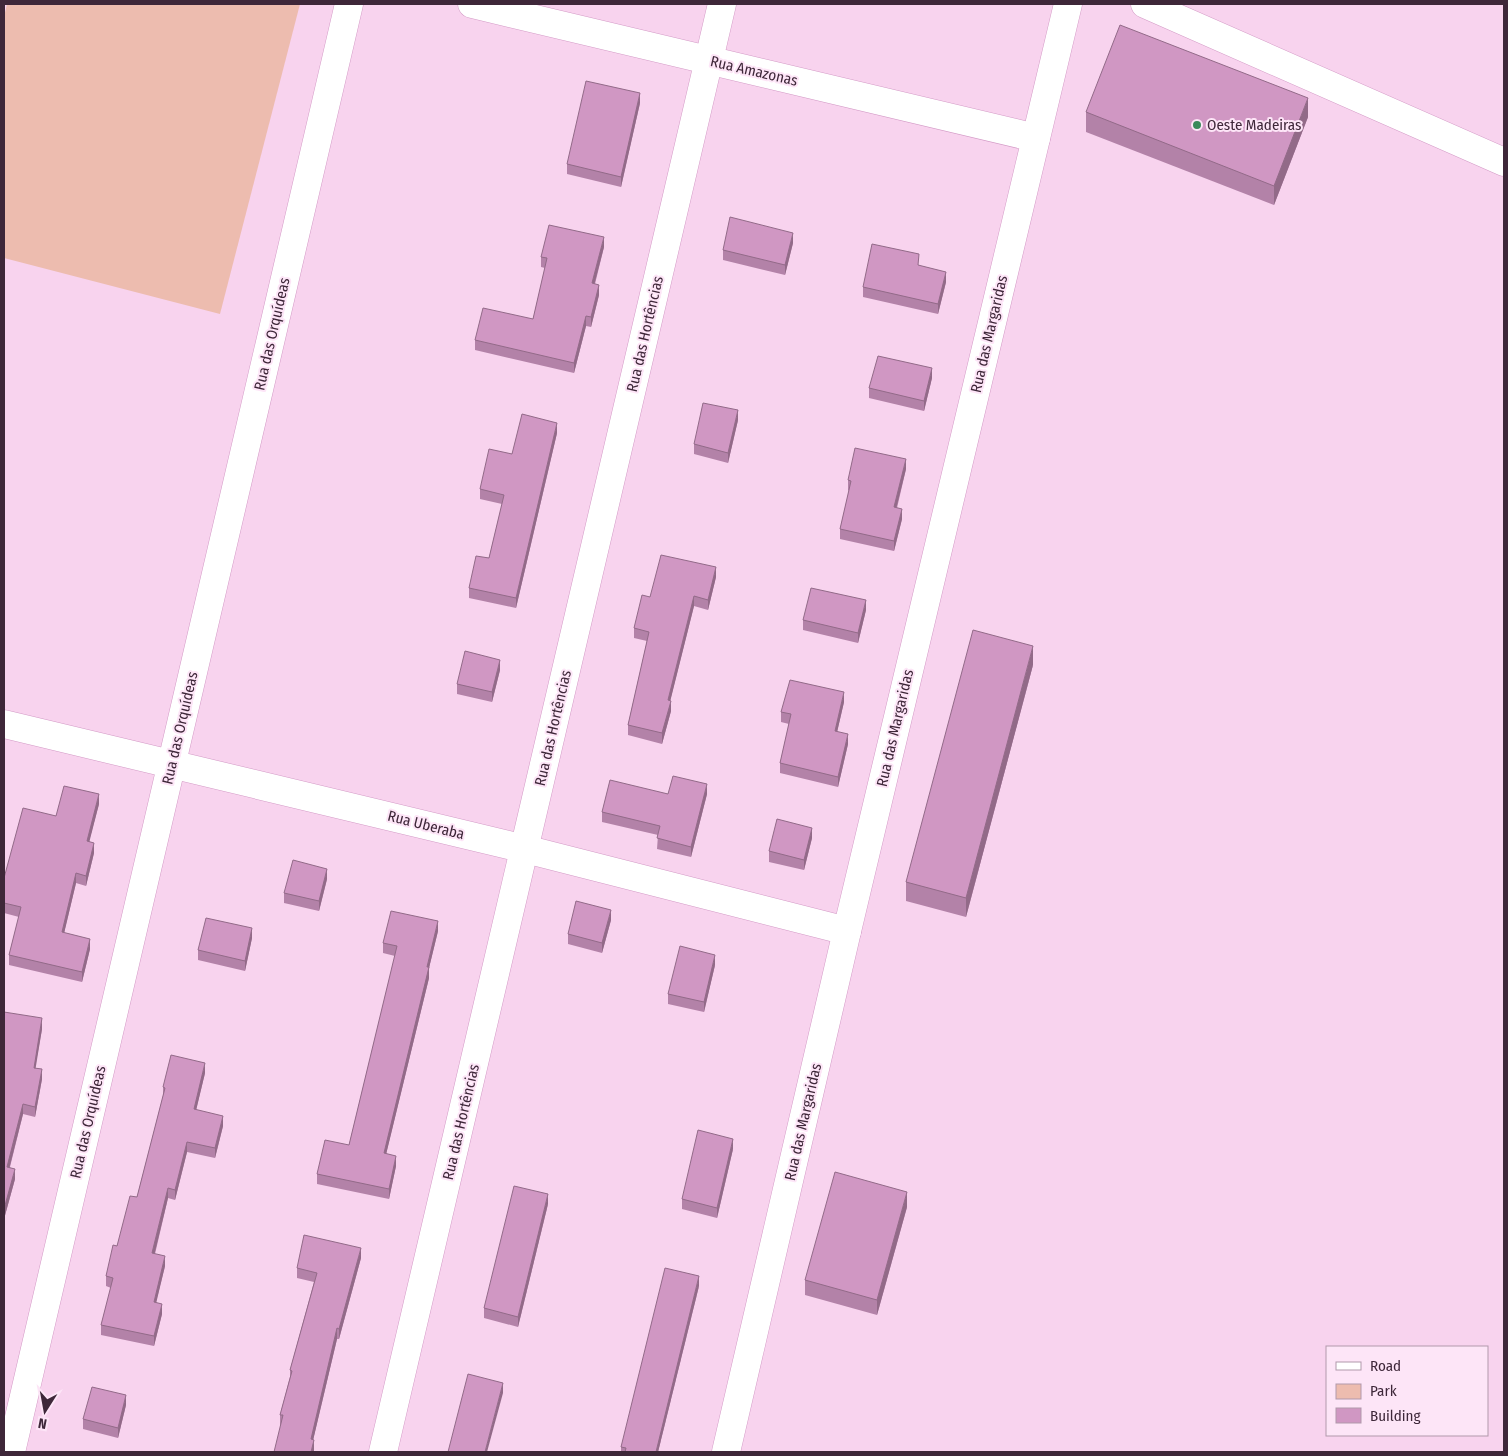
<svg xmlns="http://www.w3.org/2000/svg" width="1508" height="1456" font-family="'Fira Sans Condensed',sans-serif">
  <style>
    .green { fill: #edbcaf }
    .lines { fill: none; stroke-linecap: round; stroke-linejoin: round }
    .minor-casing { stroke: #d39ac6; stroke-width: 29 }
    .minor { stroke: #fff; stroke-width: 28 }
    .wall { fill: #b382a8 }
    .shaded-wall { fill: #926a88 }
    .building { fill: #d097c3; stroke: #926a88 }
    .poi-dot { fill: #3a8a5b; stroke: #fde5f7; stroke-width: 2 }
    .labels { text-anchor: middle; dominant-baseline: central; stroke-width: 4; stroke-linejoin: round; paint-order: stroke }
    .street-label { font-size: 15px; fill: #3e2739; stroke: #fde5f7 }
    .poi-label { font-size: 15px; fill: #3e2739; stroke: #fde5f7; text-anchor: start }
  </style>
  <rect width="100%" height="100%" fill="#f8d3ee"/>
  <polygon class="green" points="7,4 300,4 220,314 4,258 4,17"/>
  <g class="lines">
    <g class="minor-casing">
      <g id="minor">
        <polyline points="472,4 1036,138"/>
        <polyline points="1145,4 1504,162"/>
        <polyline points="4,724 525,849 847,931"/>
        <polyline points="11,1452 349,4"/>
        <polyline points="383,1452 722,4"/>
        <polyline points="726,1452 847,931 1068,4"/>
      </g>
    </g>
    <use href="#minor" class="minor"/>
  </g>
  <g class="wall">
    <polygon points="640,103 621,187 567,174 567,164"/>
    <polygon points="1086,112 1308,117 1274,205 1086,132"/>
    <polygon points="793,243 785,275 723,260 723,250"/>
    <polygon points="604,247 595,284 599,295 591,327 586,326 574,373 475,350 475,340 533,319 545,268 541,267 541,257"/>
    <polygon points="919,266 946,282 938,314 863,297 863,287"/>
    <polygon points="932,378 924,411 869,398 869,388"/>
    <polygon points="738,420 728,463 694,454 694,444"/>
    <polygon points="557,433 516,608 469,598 469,588 489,558 502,504 480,499 480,489 512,454"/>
    <polygon points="906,469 897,508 902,519 894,551 840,539 840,529 849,491 848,490 848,480"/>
    <polygon points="716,577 708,610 694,606 670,701 671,711 662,744 628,735 628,725 647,641 634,638 634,628 650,597"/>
    <polygon points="866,610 858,643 803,630 803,620"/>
    <polygon points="1033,665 966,917 906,901 906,882"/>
    <polygon points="500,670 492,702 457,694 457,684"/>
    <polygon points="844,702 837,732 848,744 838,787 780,773 780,763 789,724 781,722 781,712"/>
    <polygon points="668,794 707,794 691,857 657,849 658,835 602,822 602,812"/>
    <polygon points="99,804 89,841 94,853 86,886 76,883 64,933 90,949 82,982 9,965 9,955 19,917 4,913 4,878 56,816"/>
    <polygon points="812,838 804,870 769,862 769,851"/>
    <polygon points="327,879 319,911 284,903 284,893"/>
    <polygon points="611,920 602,953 568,944 568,934"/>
    <polygon points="438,931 429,968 429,978 386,1154 396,1166 389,1199 317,1184 317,1174 349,1145 395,956 383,953 383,943"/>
    <polygon points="252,938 245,971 198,960 198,950"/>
    <polygon points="715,965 704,1012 668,1004 668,994"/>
    <polygon points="4,1012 42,1029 35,1068 42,1079 35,1117 23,1114 10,1167 15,1179 4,1219"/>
    <polygon points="205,1073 196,1110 223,1126 215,1158 187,1152 175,1200 168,1198 155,1254 165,1266 156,1302 162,1314 154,1346 101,1335 101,1325 111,1288 106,1286 106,1276 117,1246 137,1197 163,1096 163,1087"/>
    <polygon points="733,1149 717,1218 682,1209 682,1199"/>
    <polygon points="548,1204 518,1327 484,1318 484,1308"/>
    <polygon points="907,1207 877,1315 805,1295 805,1280"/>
    <polygon points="361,1258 339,1339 337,1339 313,1440 314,1450 280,1425 280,1415 290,1377 290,1370 314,1282 297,1278 297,1268"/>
    <polygon points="699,1286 658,1452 621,1452 621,1447"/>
    <polygon points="126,1405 118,1438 83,1429 83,1419"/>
  </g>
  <g class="shaded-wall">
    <polygon points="640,93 640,103 621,187 621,177"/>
    <polygon points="1308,98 1308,117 1274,205 1274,186"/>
    <polygon points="793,233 793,243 785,275 785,265"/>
    <polygon points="604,237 604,247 592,293 592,283"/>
    <polygon points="946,272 946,282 938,314 938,304"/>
    <polygon points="599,285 599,295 591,327 591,317"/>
    <polygon points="586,316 586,326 574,373 574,363"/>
    <polygon points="932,368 932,378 924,411 924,401"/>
    <polygon points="738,410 738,420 728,463 728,453"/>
    <polygon points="557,423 557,433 516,608 516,598"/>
    <polygon points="906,459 906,469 894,517 894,507"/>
    <polygon points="902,509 902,519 894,551 894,541"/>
    <polygon points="716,567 716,577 708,610 708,600"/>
    <polygon points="694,596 694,606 668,710 668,700"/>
    <polygon points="866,600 866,610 858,643 858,633"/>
    <polygon points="1033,646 1033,665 966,917 966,898"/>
    <polygon points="500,660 500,670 492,702 492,692"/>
    <polygon points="844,692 844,702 835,741 835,731"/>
    <polygon points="671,701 671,711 662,744 662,733"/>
    <polygon points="848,734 848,744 838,787 838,777"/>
    <polygon points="707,784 707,794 691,857 691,847"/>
    <polygon points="99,794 99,804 87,851 87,841"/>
    <polygon points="812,828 812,838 804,870 804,860"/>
    <polygon points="94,843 94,853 86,886 86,876"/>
    <polygon points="327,869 327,879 319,911 319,901"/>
    <polygon points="76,873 76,883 62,942 62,932"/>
    <polygon points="611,910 611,920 602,953 602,943"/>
    <polygon points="438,921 438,931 429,968 429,978 384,1163 384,1153"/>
    <polygon points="252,928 252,938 245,971 245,961"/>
    <polygon points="90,939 90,949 82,982 82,972"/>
    <polygon points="715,955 715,965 704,1012 704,1002"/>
    <polygon points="42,1018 42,1029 34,1078 34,1068"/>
    <polygon points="205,1063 205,1073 194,1119 194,1109"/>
    <polygon points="42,1069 42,1079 35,1117 35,1107"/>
    <polygon points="23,1104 23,1114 7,1177 7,1167"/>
    <polygon points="223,1116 223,1126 215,1158 215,1148"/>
    <polygon points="733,1139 733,1149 717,1218 717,1208"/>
    <polygon points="187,1142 187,1152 175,1200 175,1190"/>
    <polygon points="396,1156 396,1166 389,1199 389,1189"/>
    <polygon points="15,1169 15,1179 4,1219 4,1209"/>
    <polygon points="168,1188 168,1198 152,1264 152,1253"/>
    <polygon points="907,1192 907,1207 877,1315 877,1300"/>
    <polygon points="548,1194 548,1204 518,1327 518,1317"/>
    <polygon points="361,1248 361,1258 339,1339 339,1329"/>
    <polygon points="165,1256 165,1266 154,1312 154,1302"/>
    <polygon points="699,1276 699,1286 658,1452 656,1452"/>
    <polygon points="162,1304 162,1314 154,1346 154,1336"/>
    <polygon points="337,1328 337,1339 311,1449 311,1439"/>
    <polygon points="503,1383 503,1393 487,1452 485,1452"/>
    <polygon points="126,1395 126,1405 118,1438 118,1428"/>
    <polygon points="314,1440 314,1452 311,1452"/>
  </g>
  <g class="building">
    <polygon points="1120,25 1308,98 1274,186 1086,112"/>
    <polygon points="586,81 640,93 621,177 567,164"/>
    <polygon points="730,217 793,233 785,265 723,250"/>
    <polygon points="549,225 604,237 592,283 599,285 591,317 586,316 574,363 475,340 483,308 533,319 547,258 541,257"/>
    <polygon points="872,244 919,254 918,265 946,272 938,304 863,287"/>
    <polygon points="878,356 932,368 924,401 869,388"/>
    <polygon points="703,403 738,410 728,453 694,444"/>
    <polygon points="522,414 557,423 516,598 469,588 476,556 489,558 504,495 480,489 489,449 512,454"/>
    <polygon points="855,448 906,459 894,507 902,509 894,541 840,529 851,481 848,480"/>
    <polygon points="661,555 716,567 708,600 694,596 668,700 671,701 662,733 628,725 649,632 634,628 642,595 650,597"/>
    <polygon points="811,588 866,600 858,633 803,620"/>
    <polygon points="973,630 1033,646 966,898 906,882"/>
    <polygon points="465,651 500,660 492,692 457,684"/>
    <polygon points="790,680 844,692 835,731 848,734 838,777 780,763 791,714 781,712"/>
    <polygon points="673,776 707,784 691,847 657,838 660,826 602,812 610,780 668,794"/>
    <polygon points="64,786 99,794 87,841 94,843 86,876 76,873 62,932 90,939 82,972 9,955 21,907 4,903 4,878 23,808 56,816"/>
    <polygon points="777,819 812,828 804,860 769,851"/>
    <polygon points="293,860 327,869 319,901 284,893"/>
    <polygon points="576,901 611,910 602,943 568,934"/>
    <polygon points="391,911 438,921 427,967 429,967 384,1153 396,1156 389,1189 317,1174 325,1140 349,1145 397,946 383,943"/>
    <polygon points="206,918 252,928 245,961 198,950"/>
    <polygon points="680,946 715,955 704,1002 668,994"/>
    <polygon points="4,1012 42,1018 34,1068 42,1069 35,1107 23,1104 7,1167 15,1169 4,1209"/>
    <polygon points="171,1055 205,1063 194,1109 223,1116 215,1148 187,1142 175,1190 168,1188 152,1253 165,1256 154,1302 162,1304 154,1336 101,1325 113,1278 106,1276 113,1245 117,1246 130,1196 137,1197 165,1088 163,1087"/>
    <polygon points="698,1130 733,1139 717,1208 682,1199"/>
    <polygon points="835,1172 907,1192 877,1300 805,1280"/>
    <polygon points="514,1186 548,1194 518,1317 484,1308"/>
    <polygon points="304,1235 361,1248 339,1329 337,1328 311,1439 314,1440 311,1452 274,1452 283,1415 280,1415 292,1371 290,1370 317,1273 297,1268"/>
    <polygon points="665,1268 699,1276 656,1452 625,1452 626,1448 621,1447"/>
    <polygon points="468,1374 503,1383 485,1452 448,1452"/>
    <polygon points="92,1387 126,1395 118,1428 83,1419"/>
  </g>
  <circle class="poi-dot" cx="1197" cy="125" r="5"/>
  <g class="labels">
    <g class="street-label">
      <text transform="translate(754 71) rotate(13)">Rua Amazonas</text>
      <text transform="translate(272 334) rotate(-77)">Rua das Orquídeas</text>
      <text transform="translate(645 334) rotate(-77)">Rua das Hortências</text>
      <text transform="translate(989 334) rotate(-77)">Rua das Margaridas</text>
      <text transform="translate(180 728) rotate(-77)">Rua das Orquídeas</text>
      <text transform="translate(553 728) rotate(-77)">Rua das Hortências</text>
      <text transform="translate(895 728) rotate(-77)">Rua das Margaridas</text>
      <text transform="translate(426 825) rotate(14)">Rua Uberaba</text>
      <text transform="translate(88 1122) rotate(-77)">Rua das Orquídeas</text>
      <text transform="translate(461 1122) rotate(-77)">Rua das Hortências</text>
      <text transform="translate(803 1122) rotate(-77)">Rua das Margaridas</text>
    </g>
    <g class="poi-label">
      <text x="1207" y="125">Oeste Madeiras</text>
    </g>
  </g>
  <rect width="1508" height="1456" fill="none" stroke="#3e2739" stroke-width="10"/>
  <rect x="1326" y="1346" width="162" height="90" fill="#fde5f7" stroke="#b199ab"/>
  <rect x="1336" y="1362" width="25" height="8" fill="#ffffff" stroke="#b199ab"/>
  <text x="1370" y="1371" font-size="15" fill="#3e2739">Road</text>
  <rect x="1336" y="1384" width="25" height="15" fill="#edbcaf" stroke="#b199ab"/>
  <text x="1370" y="1396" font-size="15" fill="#3e2739">Park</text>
  <rect x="1336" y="1408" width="25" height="15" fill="#d097c3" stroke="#b199ab"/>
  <text x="1370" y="1421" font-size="15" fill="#3e2739">Building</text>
  <g transform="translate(45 1411) rotate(191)" stroke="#fde5f7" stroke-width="4" paint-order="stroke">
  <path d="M0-4L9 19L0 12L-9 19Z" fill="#3e2739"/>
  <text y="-8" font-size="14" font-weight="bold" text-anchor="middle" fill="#3e2739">N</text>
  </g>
</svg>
